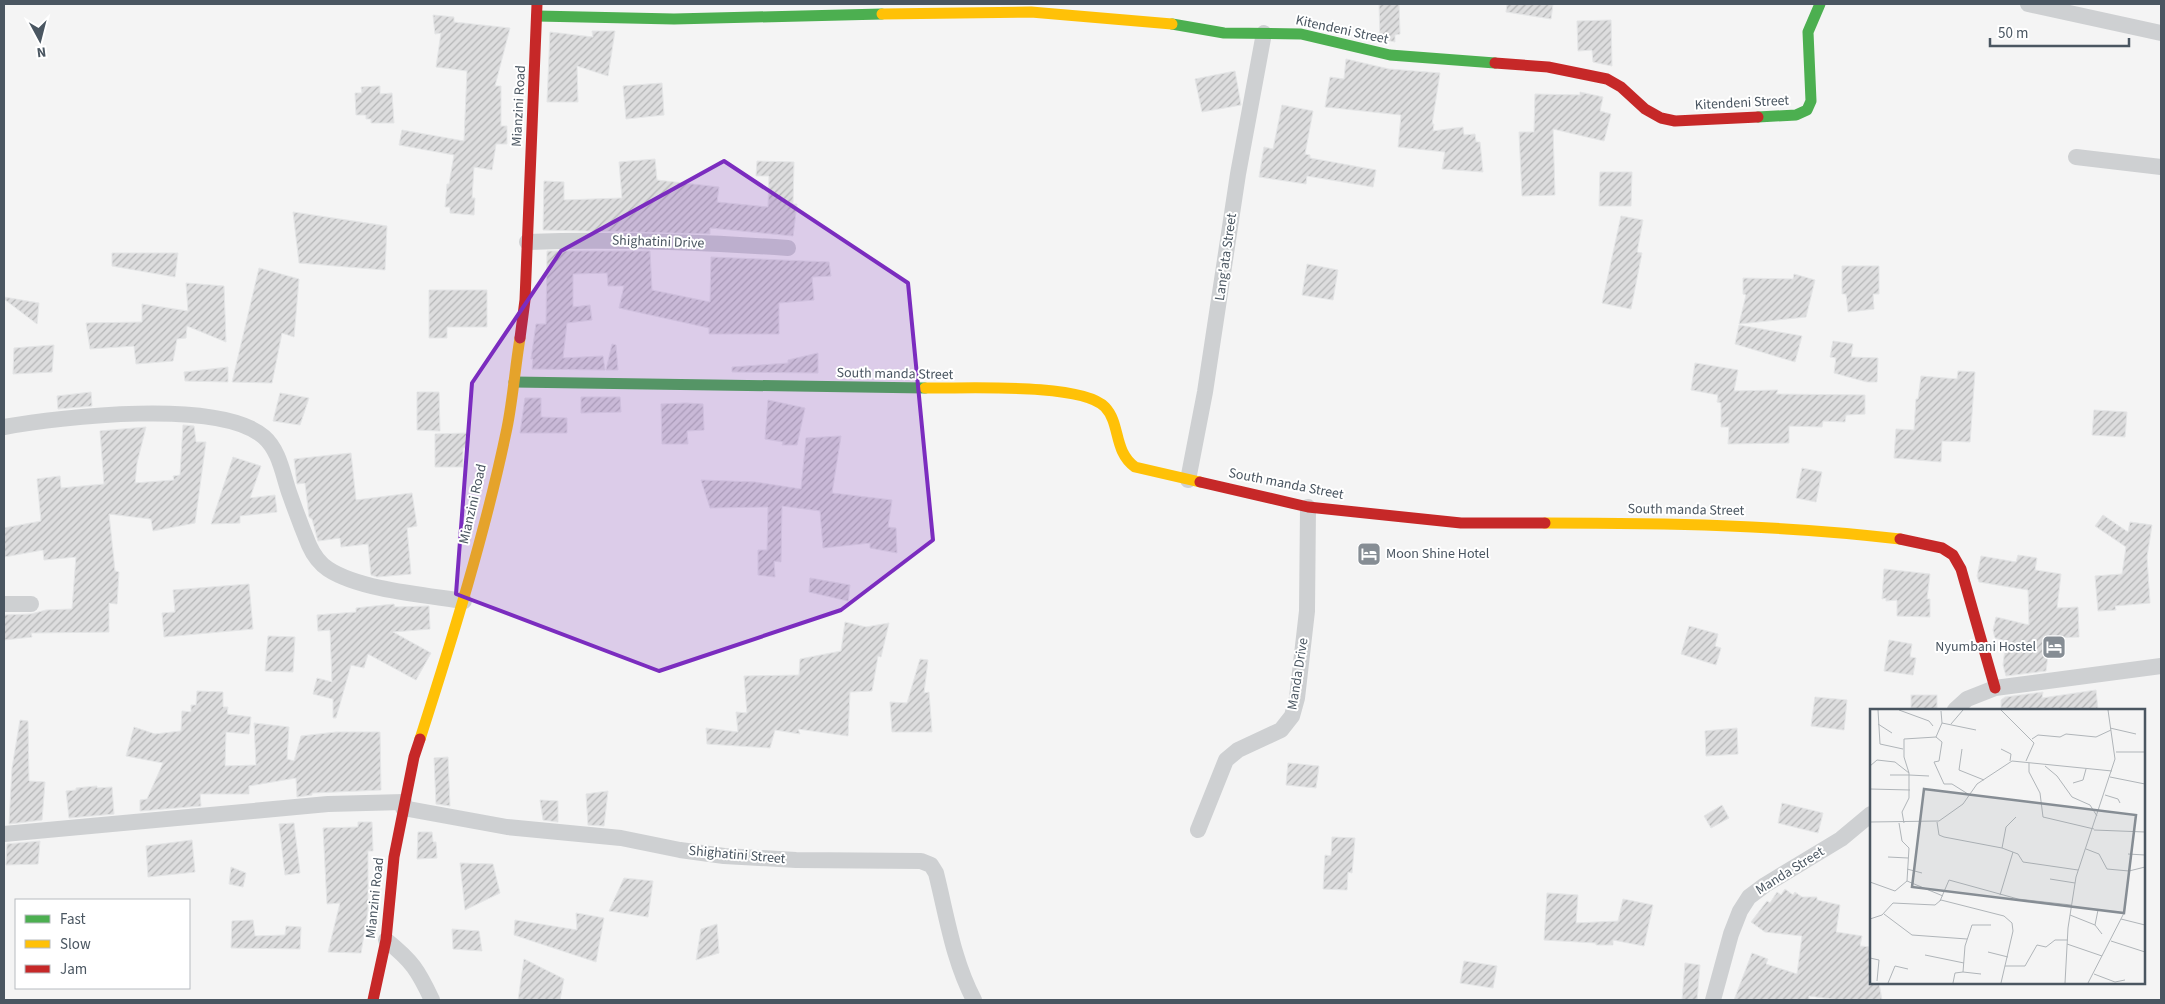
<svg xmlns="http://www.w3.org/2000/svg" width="2165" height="1004" font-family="'Source Sans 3',sans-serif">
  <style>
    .building { fill: url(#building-hatch); stroke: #e5e6e7 }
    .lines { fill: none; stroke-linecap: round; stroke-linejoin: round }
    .street { stroke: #ced0d2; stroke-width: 16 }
    .fast { stroke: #4caf50; stroke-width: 11 }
    .slow { stroke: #ffc107; stroke-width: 11 }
    .jam { stroke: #c62828; stroke-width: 11 }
    .marked { fill: #7b2cbf; fill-opacity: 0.2; stroke: #7b2cbf; stroke-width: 4; stroke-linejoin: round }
    .labels { text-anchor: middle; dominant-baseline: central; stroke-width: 4; stroke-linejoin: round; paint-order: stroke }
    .street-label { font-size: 14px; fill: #4a5661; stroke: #fff }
    .poi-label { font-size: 14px; fill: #4a5661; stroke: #fff; text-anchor: start }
    .inset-road { fill: none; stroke: #b0b5b9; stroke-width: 1 }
    .view { fill: #868d94; fill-opacity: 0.15; stroke: #868d94; stroke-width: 2.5 }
    .inset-edge { fill: none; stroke: #4a5661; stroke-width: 2.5 }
  </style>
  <defs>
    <pattern id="building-hatch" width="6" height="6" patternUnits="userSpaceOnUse" patternTransform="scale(1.25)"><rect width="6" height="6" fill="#ddddde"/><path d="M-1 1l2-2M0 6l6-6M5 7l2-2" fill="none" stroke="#b5b6b7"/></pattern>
  </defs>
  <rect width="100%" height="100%" fill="#f4f4f4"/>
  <g class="building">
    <polygon points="1379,4 1399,4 1400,34 1395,35 1395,42 1374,37 1380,36"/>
    <polygon points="1507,4 1553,4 1551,19 1506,12"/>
    <polygon points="433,15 454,17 454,22 510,28 495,86 501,86 501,126 507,126 507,144 496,144 492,170 474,167 472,198 475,198 474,215 450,213 450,207 445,207 447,184 449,184 454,155 399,145 402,130 464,141 467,71 436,67 441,33 435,34"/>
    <polygon points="1611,20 1612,66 1593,62 1592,50 1578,51 1577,21"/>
    <polygon points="592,31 615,31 608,76 577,66 578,102 547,102 550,32 593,37"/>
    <polygon points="1346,59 1389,69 1440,73 1432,124 1434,124 1433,131 1463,127 1464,135 1475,134 1476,142 1480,142 1483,172 1442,169 1445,152 1398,147 1401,115 1325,107 1330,77 1344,79"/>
    <polygon points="1235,71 1241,105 1202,112 1195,79"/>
    <polygon points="662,83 664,115 626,119 623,86"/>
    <polygon points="380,86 380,94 392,93 394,123 371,123 371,119 366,119 366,115 356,115 355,93 362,93 361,87"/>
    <polygon points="1580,92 1603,97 1600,111 1611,114 1604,141 1553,129 1555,195 1522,196 1519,132 1534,132 1535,94 1580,95"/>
    <polygon points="1282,105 1313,111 1305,154 1310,155 1310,158 1376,170 1373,187 1307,176 1306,184 1259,177 1264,147 1273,149"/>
    <polygon points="655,159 657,180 719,187 717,202 768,207 769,176 756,176 757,161 794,162 793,204 797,204 793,236 710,228 710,234 543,230 544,181 564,182 564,200 622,198 619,162"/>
    <polygon points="1600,172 1632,172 1631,206 1599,206"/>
    <polygon points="293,212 387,226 385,270 299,263"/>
    <polygon points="1621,216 1643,220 1637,252 1642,253 1631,309 1602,303"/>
    <polygon points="547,251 650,251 652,290 710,302 711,257 829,262 831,276 812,277 814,300 779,303 779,334 709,334 709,328 619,308 624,286 608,286 607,273 573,274 573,307 590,305 592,320 567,323 563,358 603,356 605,370 532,369 533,359 531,359 536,324 546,324"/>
    <polygon points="112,253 178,253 175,277 112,266"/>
    <polygon points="1307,264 1338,270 1333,300 1302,295"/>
    <polygon points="1842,266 1879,266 1879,294 1873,294 1874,309 1848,312 1846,294 1842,294"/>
    <polygon points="259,268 299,279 294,337 282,333 272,383 232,382"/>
    <polygon points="1794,274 1815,280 1806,317 1739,324 1746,295 1743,294 1743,278 1793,279"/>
    <polygon points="186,283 224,286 226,342 187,326 186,338 177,339 173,361 136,364 134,346 90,349 86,323 142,322 142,304 188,311"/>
    <polygon points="429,290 487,290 487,327 447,327 447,338 429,338"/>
    <polygon points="4,297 39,303 37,324 4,299"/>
    <polygon points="1739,325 1802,336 1795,362 1735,344"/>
    <polygon points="1833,341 1853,344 1851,357 1878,358 1877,382 1867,382 1834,373 1836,358 1830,357"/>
    <polygon points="612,344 616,345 618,370 606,370"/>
    <polygon points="54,345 52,372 13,374 14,348"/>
    <polygon points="818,353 818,373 732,372 732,367 788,363 788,360"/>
    <polygon points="1695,363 1738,370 1734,391 1778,390 1776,394 1865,395 1865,414 1846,415 1845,422 1823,421 1822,427 1789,426 1789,443 1728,444 1729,427 1721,427 1721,403 1717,402 1718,395 1691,390"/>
    <polygon points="228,367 228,382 185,381 184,372"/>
    <polygon points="1958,371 1975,372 1970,442 1942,441 1941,462 1894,458 1896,429 1914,430 1916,399 1918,399 1921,376 1957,379"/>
    <polygon points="91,392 92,406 58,409 57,396"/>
    <polygon points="417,392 439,392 440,431 417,430"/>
    <polygon points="280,393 309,398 300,425 273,421"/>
    <polygon points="581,397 620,397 621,412 581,413"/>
    <polygon points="525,398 541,398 541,417 567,418 567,433 520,433"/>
    <polygon points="768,400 805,408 797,445 782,445 783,442 765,439"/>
    <polygon points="686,403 703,404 704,430 687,431 688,444 662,444 661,404"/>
    <polygon points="2094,410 2127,412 2125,437 2092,435"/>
    <polygon points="183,425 194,426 196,442 206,442 195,523 153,531 151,519 109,514 115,571 119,572 117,604 109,603 109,632 31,633 32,637 4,640 4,615 31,614 46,610 72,609 76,557 44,560 43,550 4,557 4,528 41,521 37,479 60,476 61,488 104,484 100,431 146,427 137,463 135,483 174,480 173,476 180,475"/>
    <polygon points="467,433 467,448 463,448 463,467 435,467 435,434"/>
    <polygon points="841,436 832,493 892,500 888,527 896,528 897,553 870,548 870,543 823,548 820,511 782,506 781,562 774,561 775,577 758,575 758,550 767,550 768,507 710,508 701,480 755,482 801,489 806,438"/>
    <polygon points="351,453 356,500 412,493 417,526 407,528 411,574 377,577 371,575 368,544 341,547 340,538 318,541 312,519 309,517 305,483 297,484 294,459"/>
    <polygon points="233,457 261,466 250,498 275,495 277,512 240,516 240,523 211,524"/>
    <polygon points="1802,468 1822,472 1816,502 1796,498"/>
    <polygon points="2103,515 2128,532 2130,522 2152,525 2147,557 2150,603 2115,606 2116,610 2098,611 2095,576 2122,574 2126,547 2095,526"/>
    <polygon points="2018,555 2037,558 2035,570 2061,574 2057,608 2078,607 2079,637 2050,638 2046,671 2006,676 2003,665 2006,641 1995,638 1993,630 1996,617 2029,625 2028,590 1979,582 1977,576 1981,556 2016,562"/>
    <polygon points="1884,569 1930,574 1927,599 1930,599 1930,617 1897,616 1897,600 1886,601 1886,598 1882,599"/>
    <polygon points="810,578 850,585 848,601 809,592"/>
    <polygon points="249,584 253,629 164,637 162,613 175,612 173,590"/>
    <polygon points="394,604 395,607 429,606 430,629 393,632 431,653 416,680 368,654 364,668 351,665 336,718 333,718 333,699 313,694 317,678 332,682 330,630 318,631 317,615 356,612 356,608"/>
    <polygon points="845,622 866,627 889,623 881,657 878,656 872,691 850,692 848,736 798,729 800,734 775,730 770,748 707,744 706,728 738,732 736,712 747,713 744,676 799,675 800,659 841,651"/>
    <polygon points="1689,626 1718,634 1715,646 1721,648 1716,665 1681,654"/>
    <polygon points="268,636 295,637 293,672 265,671"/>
    <polygon points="1889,640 1912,644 1910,657 1916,658 1913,675 1884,671"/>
    <polygon points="920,659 928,660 924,693 929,692 932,732 892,732 890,702 907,703"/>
    <polygon points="2096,690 2098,710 2001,710 2001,700 2005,697 2043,692 2042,698"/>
    <polygon points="197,691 223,692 223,707 228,707 227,714 251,717 249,734 226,732 225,766 256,765 254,723 289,727 287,759 294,761 301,736 336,732 380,732 381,790 312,793 312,795 297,797 296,778 249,786 249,794 200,794 201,806 140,811 140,800 147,799 163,763 126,756 134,727 155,734 181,731 182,711 191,712 191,705 196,705"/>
    <rect x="1911" y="695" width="26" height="15"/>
    <polygon points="1815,697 1847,700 1844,730 1811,726"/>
    <polygon points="20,720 28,721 29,781 45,782 42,820 9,824 12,768"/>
    <polygon points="1737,728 1738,754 1706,756 1705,731"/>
    <polygon points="448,757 450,806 436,804 434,758"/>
    <polygon points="1288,763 1319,766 1316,788 1286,785"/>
    <polygon points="97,786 97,788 112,787 114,814 69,818 66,791 76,790 76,788"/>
    <polygon points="608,791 604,826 588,825 586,794"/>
    <polygon points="540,800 558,801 558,822 543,820"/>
    <polygon points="1782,803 1823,813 1818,833 1778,823"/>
    <polygon points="1722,805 1729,818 1711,828 1704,816"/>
    <polygon points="358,822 372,822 373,851 368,851 368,910 361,953 328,952 340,903 327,904 323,828 358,827"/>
    <polygon points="294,823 300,873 285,875 279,824"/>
    <polygon points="418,832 432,832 433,842 436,842 437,858 417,859"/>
    <polygon points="1332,837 1355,838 1352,873 1348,872 1347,890 1323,889 1325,855 1331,856"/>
    <polygon points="192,840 195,872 148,877 146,846"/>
    <polygon points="40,841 38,864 6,865 7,844"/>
    <polygon points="460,863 493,864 500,893 465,910"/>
    <polygon points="231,867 246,873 243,887 229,884"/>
    <polygon points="624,878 653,881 648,917 609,911"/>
    <polygon points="1785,889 1793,895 1795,892 1802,897 1817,897 1817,900 1840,905 1836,932 1862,936 1860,946 1871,947 1871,983 1879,983 1882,1000 1838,1000 1809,996 1809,1000 1734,1000 1752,953 1768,959 1766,964 1797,974 1802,936 1765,932 1751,922 1767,901 1770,903 1777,892 1781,895"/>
    <polygon points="1547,893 1578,895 1576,923 1618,921 1623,899 1653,905 1644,946 1613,940 1613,945 1596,945 1596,943 1544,940"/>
    <polygon points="576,913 604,918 596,962 514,935 515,920 577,930"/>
    <polygon points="253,920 255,936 285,935 286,926 301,927 300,949 231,948 232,921"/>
    <polygon points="717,924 719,953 696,960 701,929"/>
    <polygon points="452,929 479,931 482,951 453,949"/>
    <polygon points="524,959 564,979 560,1000 518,1000"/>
    <polygon points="1464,961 1497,966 1493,988 1460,983"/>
    <polygon points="1685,963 1700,965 1697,1000 1682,1000"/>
  </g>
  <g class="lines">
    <g class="street">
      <polyline points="2028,4 2161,33"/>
      <polyline points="2076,157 2161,167"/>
      <path d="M527 242C615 239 701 242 788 248"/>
      <path d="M4 427C60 417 220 398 264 437 280 451 283 476 290 495 296 512 302 528 309 545 313 554 319 563 328 569 360 590 425 595 464 601"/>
      <polyline points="1188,480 1205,392 1238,174 1264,33"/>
      <polyline points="4,604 31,604"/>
      <polyline points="1955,710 1967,699 1995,688 2161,666"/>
      <path d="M403 808 507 827 621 838 680 850 724 856 796 860 921 861 931 865 936 873C947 917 953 960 974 1000"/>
      <polyline points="1198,830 1226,760 1238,750 1281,730 1292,716 1297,698 1307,611 1308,507"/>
      <polyline points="4,834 328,804 404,802"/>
      <path d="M386 940C412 961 418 970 432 1000"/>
      <polyline points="1713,1000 1731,934 1740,911 1749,897 1765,885 1841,839 1871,814"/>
    </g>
    <g class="fast">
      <polyline points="537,16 674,19 882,14"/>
      <polyline points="1172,24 1224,33 1301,34 1390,55 1495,63"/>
      <polyline points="1758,117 1796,115 1807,110 1811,101 1808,32 1820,4"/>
      <polyline points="514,382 925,388"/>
    </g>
    <g class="slow">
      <polyline points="882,14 1031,12 1172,24"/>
      <path d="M925 388C962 389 1081 382 1105 407 1121 424 1113 451 1135 467L1200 482"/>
      <path d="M1545 523C1664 523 1782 525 1900 539"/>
      <path d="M420 739C453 636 485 534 507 428 513 398 515 368 520 338"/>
    </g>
    <g class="jam">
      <polyline points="1495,63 1548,67 1607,79 1621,87 1645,109 1661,118 1675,121 1758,117"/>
      <polyline points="520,338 525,300 537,4"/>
      <polyline points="1200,482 1308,507 1461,523 1545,523"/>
      <polyline points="1900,539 1942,548 1953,555 1961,569 1995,688"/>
      <polyline points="373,1000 386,940 394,857 414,757 420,739"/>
    </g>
  </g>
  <path class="marked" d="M724 161 908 283 933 540 841 610 659 671 456 594 472 383 561 251Z"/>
  <defs>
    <g id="hotel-square" transform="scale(1.25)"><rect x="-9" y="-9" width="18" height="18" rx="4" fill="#868d94" stroke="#fff"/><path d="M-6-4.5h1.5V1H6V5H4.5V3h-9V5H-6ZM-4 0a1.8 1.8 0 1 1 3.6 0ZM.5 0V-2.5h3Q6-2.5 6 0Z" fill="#fff"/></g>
  </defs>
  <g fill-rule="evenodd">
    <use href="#hotel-square" x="1369" y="554"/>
    <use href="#hotel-square" x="2054" y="647"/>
  </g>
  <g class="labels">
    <g class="street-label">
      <text transform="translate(1342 30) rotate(12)">Kitendeni Street</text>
      <text transform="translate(1742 103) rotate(-3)">Kitendeni Street</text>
      <text transform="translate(519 106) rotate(-87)">Mianzini Road</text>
      <text transform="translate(658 242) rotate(2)">Shighatini Drive</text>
      <text transform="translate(1226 257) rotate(-82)">Lang'ata Street</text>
      <text transform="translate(895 374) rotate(1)">South manda Street</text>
      <text transform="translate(1286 484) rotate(11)">South manda Street</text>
      <text transform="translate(473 504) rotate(-77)">Mianzini Road</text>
      <text transform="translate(1686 510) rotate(1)">South manda Street</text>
      <text transform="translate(1298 674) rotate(-81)">Manda Drive</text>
      <text transform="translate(737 855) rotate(5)">Shighatini Street</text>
      <text transform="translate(1790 871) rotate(-32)">Manda Street</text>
      <text transform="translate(375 898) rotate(-84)">Mianzini Road</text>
    </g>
    <g class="poi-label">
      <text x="1386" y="554">Moon Shine Hotel</text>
      <text x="2036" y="647" text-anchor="end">Nyumbani Hostel</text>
    </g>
  </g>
  <g transform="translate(1870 709)">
    <rect width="275" height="275" fill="#f4f4f4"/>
    <path class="inset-road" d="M8 1 10 35 33 40M29 1 59 12 63 17M131 1 164 34 156 52M72 14 106 21M8 15 22 24M81 15 93 1M240 19 266 25M66 28 72 33 69 52 64 53 74 75H82L98 85M162 30 168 26 190 28 196 25 226 28 241 21M92 40 89 61 114 71M131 40 141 45 140 52M246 43H275M159 54V63L170 84 173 108 224 120M0 57 7 51 25 53 39 64V89L32 103 34 114M175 57 187 67 202 88 220 96 227 107M39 64 34 48V30L66 28 72 14 71 2M20 66H39M39 66 59 67M240 68 275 75M203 74 213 71 216 60M0 80 40 81M235 86 248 90 250 94M0 113 69 112 93 95 107 75 142 52 242 62M67 113 69 126 74 128 132 139 148 145 153 153 208 161M29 114 32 132 39 139 37 172 73 187M224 121 275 123M132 139 136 118 146 108M216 140 229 145 237 160 259 162 275 158M258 145 275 146M18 148 38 149M37 160 52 164M180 170 205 174M0 173 25 182 37 172M130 186 143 143M70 192 79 171 148 190 201 196M14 205 42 226 97 230M200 206 225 216 232 225M0 210 12 206 23 194 65 196 71 191 134 207 142 214 143 222 131 274M251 210 275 216M225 216 228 201M241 232 275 243M197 235 232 247M118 243 138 248M55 246 94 254M0 249 9 251 7 272M135 257H155L167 236 176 238 185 231H198M93 263 111 265M224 265 245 273 255 271M18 274 25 257 38 260M83 274 85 264 93 263 95 237 102 216H121M195 274 198 219 206 168 245 50 238 1M218 274 254 204"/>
    <path class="view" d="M54 80 266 106 254 204 42 178Z"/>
    <rect width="275" height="275" class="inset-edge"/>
  </g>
  <rect width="2165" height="1004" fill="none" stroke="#4a5661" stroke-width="10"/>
  <rect x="15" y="899" width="175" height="90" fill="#ffffff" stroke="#b7bbc0"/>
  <rect x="25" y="915" width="25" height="8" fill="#4caf50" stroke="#b7bbc0"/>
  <text x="60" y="924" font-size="15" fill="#4a5661">Fast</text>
  <rect x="25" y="940" width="25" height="8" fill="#ffc107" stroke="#b7bbc0"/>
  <text x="60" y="949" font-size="15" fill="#4a5661">Slow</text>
  <rect x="25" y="965" width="25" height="8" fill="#c62828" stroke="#b7bbc0"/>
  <text x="60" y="974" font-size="15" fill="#4a5661">Jam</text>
  <g transform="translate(40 40) rotate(173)" stroke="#ffffff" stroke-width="4" paint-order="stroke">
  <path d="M0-4L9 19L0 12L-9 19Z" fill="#4a5661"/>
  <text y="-8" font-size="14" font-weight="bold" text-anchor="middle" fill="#4a5661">N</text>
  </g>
  <path d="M1990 38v8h139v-8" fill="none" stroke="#4a5661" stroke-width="2.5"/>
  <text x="1998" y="38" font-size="15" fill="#4a5661" stroke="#ffffff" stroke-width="4" paint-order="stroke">50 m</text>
</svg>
